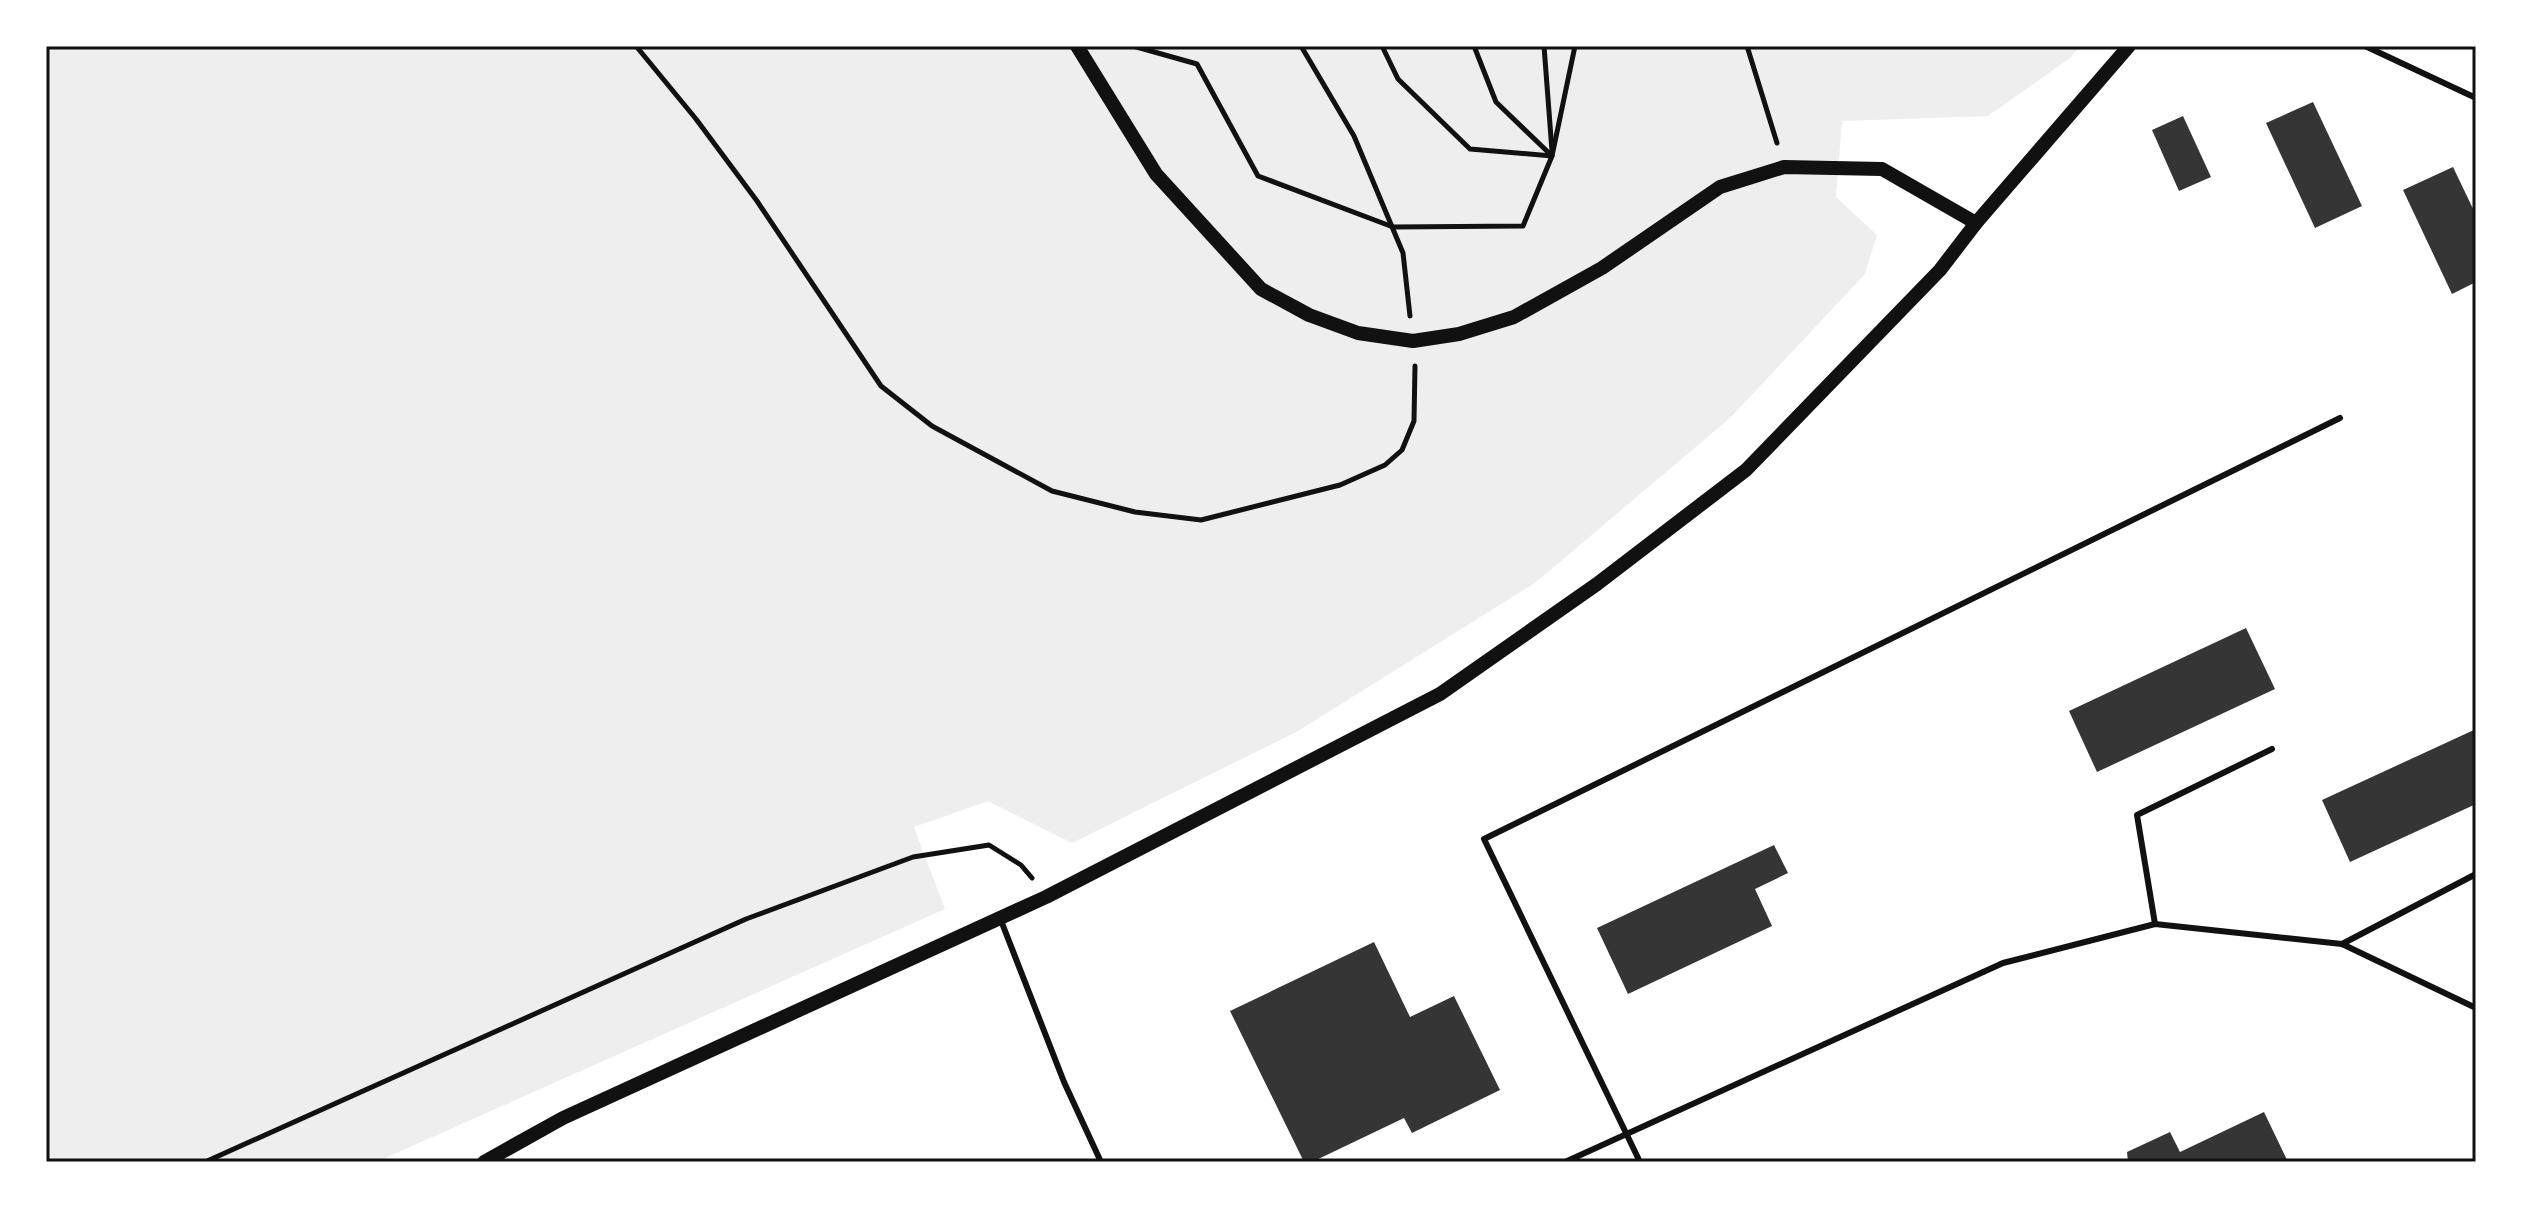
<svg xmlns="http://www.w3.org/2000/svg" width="2522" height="1208" font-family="'Work Sans',sans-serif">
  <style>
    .green { fill: #eee }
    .building { fill: #353535 }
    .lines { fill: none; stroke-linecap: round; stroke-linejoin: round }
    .path { stroke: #111; stroke-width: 5 }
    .service { stroke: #111; stroke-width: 6 }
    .tertiary { stroke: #111; stroke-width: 14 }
    .neatline { fill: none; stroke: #111; stroke-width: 3 }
  </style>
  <rect width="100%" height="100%" fill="#fff"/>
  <polygon class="green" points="46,46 2080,46 2070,58 1988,116 1842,121 1836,197 1877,235 1865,274 1730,418 1535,583 1298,731 1072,843 988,801 914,827 945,909 376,1162 46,1162"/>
  <g class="building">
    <polygon points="2313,102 2362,206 2315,228 2266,123"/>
    <polygon points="2183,116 2211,177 2179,191 2152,130"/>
    <polygon points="2453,167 2476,215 2476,282 2452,294 2403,190"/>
    <polygon points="2246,628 2275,689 2097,772 2069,711"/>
    <polygon points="2476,729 2476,804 2350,862 2322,800"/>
    <polygon points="1774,845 1788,873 1755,889 1772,926 1628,994 1597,928"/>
    <polygon points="1374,942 1410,1017 1454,996 1500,1090 1412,1133 1404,1118 1312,1162 1304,1162 1230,1011"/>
    <polygon points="2264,1112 2288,1162 2128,1162 2127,1152 2170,1132 2180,1152"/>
  </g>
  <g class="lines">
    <g class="path">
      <polyline points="636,46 696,119 757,201 881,386 932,426 1052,491 1135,512 1201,520 1340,485 1385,465 1402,450 1414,421 1415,366"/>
      <polyline points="1133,46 1197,64 1258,176 1393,227 1523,226 1552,156 1575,46"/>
      <polyline points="1301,46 1354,136 1403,253 1410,316"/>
      <polyline points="1382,46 1398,79 1470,149 1552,156"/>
      <polyline points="1474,46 1496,102 1551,155"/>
      <polyline points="1544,46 1552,151"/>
      <polyline points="1747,46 1777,143"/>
      <polyline points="205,1162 746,919 913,857 989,845 1021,865 1032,878"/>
    </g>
    <g class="service">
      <polyline points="2365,46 2476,98"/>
      <polyline points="1000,918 1064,1082 1101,1162"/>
      <polyline points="2155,924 2137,815 2272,749"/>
      <polyline points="2342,944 2476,874"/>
      <polyline points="1565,1162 2003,963 2155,924 2342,944 2476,1008"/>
      <polyline points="1640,1162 1484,839 2340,418"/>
    </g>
    <g class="tertiary">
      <polyline points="1077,46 1156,174 1261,289 1309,315 1358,333 1413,341 1459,334 1514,317 1602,268 1720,187 1784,167 1882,169 1976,223"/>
      <polyline points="484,1162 563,1118 1046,897 1440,694 1597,584 1746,470 1940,270 1976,223 2129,46"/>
    </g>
  </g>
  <rect width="2522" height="1208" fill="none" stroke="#ffffff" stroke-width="96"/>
  <rect x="48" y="48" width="2426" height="1112" class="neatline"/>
</svg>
